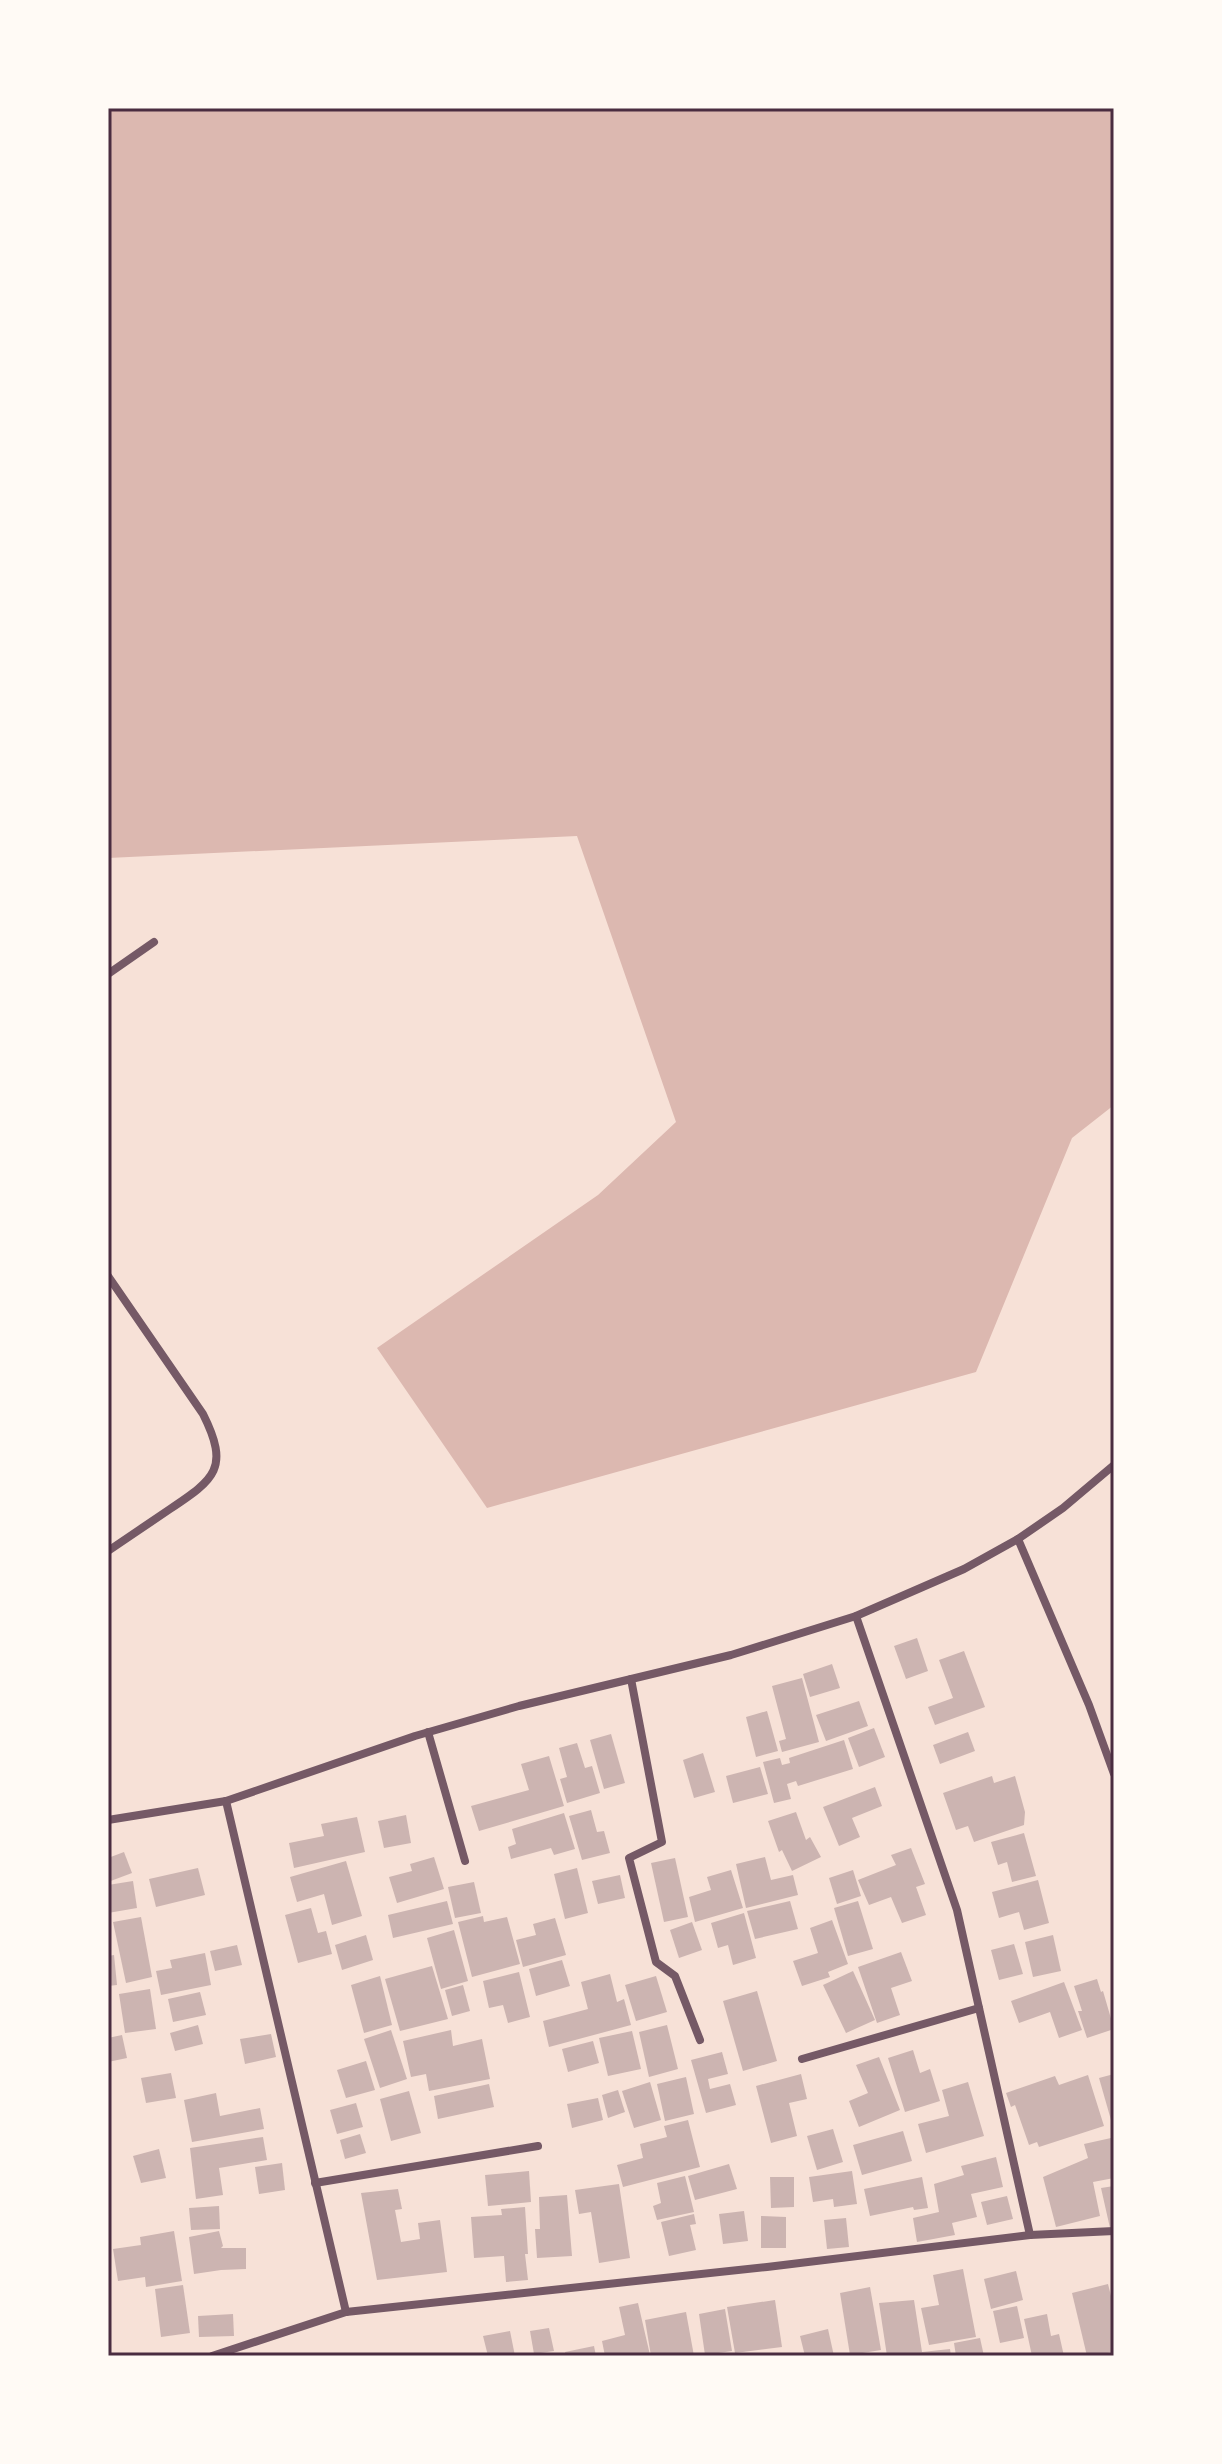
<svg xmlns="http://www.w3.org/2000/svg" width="1222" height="2464" font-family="Figtree,sans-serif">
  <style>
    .water { fill: #dcb8b0 }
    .building { fill: #ccb4b1 }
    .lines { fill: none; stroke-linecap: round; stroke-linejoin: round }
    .minor { stroke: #755966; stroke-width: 8 }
    .neatline { fill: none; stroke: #4a2c40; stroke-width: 3 }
  </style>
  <rect width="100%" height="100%" fill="#f7e1d7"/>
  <polygon class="water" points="108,108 1114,108 1114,1105 1072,1138 976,1372 487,1508 377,1348 598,1195 676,1122 577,836 108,858"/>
  <g class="building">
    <polygon points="917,1638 928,1671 906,1679 894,1646"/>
    <polygon points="964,1651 985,1707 935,1725 928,1707 953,1698 939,1660"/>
    <polygon points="832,1664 840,1688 810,1697 803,1674"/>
    <polygon points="802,1678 819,1742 782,1752 779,1741 786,1739 772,1686"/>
    <polygon points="859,1701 868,1726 826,1741 816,1715"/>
    <polygon points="767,1711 778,1751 756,1757 746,1717"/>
    <polygon points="874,1728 885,1757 859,1767 848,1738"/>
    <polygon points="968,1732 975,1751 940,1764 933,1745"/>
    <polygon points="611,1734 625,1783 604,1789 590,1740"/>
    <polygon points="844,1740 853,1769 798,1786 796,1781 787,1784 791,1799 774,1803 763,1762 780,1758 782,1765 790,1763 789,1758"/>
    <polygon points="577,1743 585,1768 592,1766 600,1793 567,1803 560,1779 567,1777 559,1748"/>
    <polygon points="703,1753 715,1792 694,1798 683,1760"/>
    <polygon points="549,1756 564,1806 479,1831 471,1806 529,1790 521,1764"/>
    <polygon points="760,1767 768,1794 733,1803 726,1776"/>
    <polygon points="992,1776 994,1783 1015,1776 1025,1812 1024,1825 974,1842 968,1826 956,1830 943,1793"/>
    <polygon points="875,1787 882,1806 852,1818 860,1837 839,1846 823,1807"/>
    <polygon points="591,1810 597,1832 604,1831 610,1853 582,1860 569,1816"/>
    <polygon points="796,1812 806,1840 810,1837 821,1857 792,1871 782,1850 779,1852 768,1821"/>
    <polygon points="564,1813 575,1849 554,1855 551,1848 511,1859 508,1847 516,1844 512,1829"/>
    <polygon points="406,1815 411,1843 384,1848 378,1821"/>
    <polygon points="357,1817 365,1852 294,1868 289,1843 324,1836 321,1824"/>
    <polygon points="1024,1833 1036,1876 1012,1882 1007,1862 998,1865 991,1842"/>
    <polygon points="911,1848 925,1884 916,1887 926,1915 902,1923 891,1897 869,1905 858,1880 896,1865 891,1855"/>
    <polygon points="124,1852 132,1873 108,1882 108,1858"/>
    <polygon points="434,1857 444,1889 397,1903 389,1877 412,1871 410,1864"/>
    <polygon points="765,1857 771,1880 793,1875 798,1895 746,1908 736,1864"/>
    <polygon points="675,1858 688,1917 664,1922 651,1863"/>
    <polygon points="346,1861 362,1916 332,1925 324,1894 297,1902 290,1877"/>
    <polygon points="198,1868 205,1895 156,1907 149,1879"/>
    <polygon points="577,1868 588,1913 565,1919 554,1874"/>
    <polygon points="731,1870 743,1908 695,1922 689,1897 711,1890 707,1877"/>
    <polygon points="853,1870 861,1896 837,1904 829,1878"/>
    <polygon points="620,1875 625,1898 598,1904 592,1881"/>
    <polygon points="1038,1880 1049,1923 1024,1930 1019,1912 999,1918 992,1892"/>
    <polygon points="133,1881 137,1908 108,1913 108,1885"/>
    <polygon points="474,1882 481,1913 455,1918 448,1887"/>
    <polygon points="447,1901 453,1924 393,1938 388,1915"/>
    <polygon points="790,1901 798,1929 755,1939 747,1911"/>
    <polygon points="858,1901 873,1949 848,1956 834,1908"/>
    <polygon points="311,1908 318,1933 326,1931 332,1954 298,1963 285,1915"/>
    <polygon points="744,1913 756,1958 733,1965 728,1945 718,1948 711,1923"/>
    <polygon points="483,1916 484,1922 507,1917 520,1964 472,1977 458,1922"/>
    <polygon points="141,1917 152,1977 126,1983 113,1922"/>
    <polygon points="555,1918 566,1955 523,1967 516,1940 536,1935 533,1924"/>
    <polygon points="832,1920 848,1964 828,1972 830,1977 802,1986 793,1961 818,1953 810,1928"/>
    <polygon points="692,1922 702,1950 679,1958 670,1930"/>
    <polygon points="454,1930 468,1981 441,1989 427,1938"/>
    <polygon points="366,1935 373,1960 342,1970 335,1945"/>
    <polygon points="1053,1935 1061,1971 1033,1977 1025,1942"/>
    <polygon points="1014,1944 1023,1974 999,1980 991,1950"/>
    <polygon points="237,1945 242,1965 215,1971 210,1951"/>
    <polygon points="901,1952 912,1981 891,1988 900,2015 877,2023 858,1967"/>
    <polygon points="205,1953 211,1985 161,1995 156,1971 172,1968 170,1960"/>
    <polygon points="114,1955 117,1985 108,1986 108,1956"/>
    <polygon points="562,1960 570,1986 536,1996 529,1969"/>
    <polygon points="432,1966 448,2019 400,2031 385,1979"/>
    <polygon points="853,1971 875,2020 846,2033 823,1985"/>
    <polygon points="519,1972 530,2017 508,2023 503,2005 489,2008 483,1981"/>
    <polygon points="610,1974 617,2002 624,1999 631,2025 549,2047 543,2021 588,2009 581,1982"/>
    <polygon points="380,1976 392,2025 364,2033 351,1985"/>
    <polygon points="656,1976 667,2012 636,2021 625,1985"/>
    <polygon points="1097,1979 1101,1992 1103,1991 1114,2029 1087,2038 1078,2011 1082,2011 1074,1986"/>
    <polygon points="1064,1982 1082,2030 1059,2038 1050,2012 1019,2023 1011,2001"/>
    <polygon points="463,1985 470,2011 452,2016 445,1990"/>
    <polygon points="150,1989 156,2029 125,2033 119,1994"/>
    <polygon points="757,1991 777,2061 743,2071 723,2001"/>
    <polygon points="200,1992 206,2015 173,2022 168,1999"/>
    <polygon points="198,2025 203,2044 175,2051 170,2033"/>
    <polygon points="667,2025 678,2069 649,2077 639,2032"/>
    <polygon points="391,2030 407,2079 380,2088 364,2039"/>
    <polygon points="451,2030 453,2046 482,2039 490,2079 429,2091 426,2074 411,2077 403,2041"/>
    <polygon points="632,2031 641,2069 608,2076 599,2038"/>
    <polygon points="271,2034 276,2057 245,2064 240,2039"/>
    <polygon points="122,2035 127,2058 108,2062 108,2038"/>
    <polygon points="593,2041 599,2063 568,2072 562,2049"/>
    <polygon points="913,2050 920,2073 930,2069 940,2101 905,2112 888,2058"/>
    <polygon points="722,2052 728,2074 708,2079 710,2089 730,2084 736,2105 706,2113 691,2060"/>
    <polygon points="879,2057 900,2110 859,2127 849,2101 868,2093 856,2065"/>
    <polygon points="366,2061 375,2090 346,2098 337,2070"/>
    <polygon points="171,2073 176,2098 146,2103 141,2078"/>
    <polygon points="801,2074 807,2099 789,2103 797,2136 771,2143 756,2086"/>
    <polygon points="1114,2074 1114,2127 1113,2127 1099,2078"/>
    <polygon points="1088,2075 1104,2126 1039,2147 1037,2142 1029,2145 1015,2105 1011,2107 1006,2093 1055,2076 1059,2085"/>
    <polygon points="686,2077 694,2114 665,2121 657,2084"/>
    <polygon points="650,2082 661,2120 634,2128 622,2091"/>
    <polygon points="968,2082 984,2136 926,2153 918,2124 949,2116 942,2090"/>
    <polygon points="489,2084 494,2107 438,2119 434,2096"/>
    <polygon points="618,2090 625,2112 608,2118 602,2095"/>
    <polygon points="409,2091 421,2133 391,2141 380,2099"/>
    <polygon points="216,2093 220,2116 260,2108 264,2129 192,2142 184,2100"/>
    <polygon points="598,2098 603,2120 572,2128 567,2104"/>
    <polygon points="356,2103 363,2127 337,2134 330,2110"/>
    <polygon points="688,2120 700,2167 623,2187 617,2165 643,2158 640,2144 667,2137 664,2126"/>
    <polygon points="833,2129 843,2162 817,2170 807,2136"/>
    <polygon points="903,2131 912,2161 862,2175 853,2145"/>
    <polygon points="360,2134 366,2153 345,2159 340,2140"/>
    <polygon points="263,2137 267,2160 219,2168 223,2195 196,2199 190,2148"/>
    <polygon points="1111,2138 1114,2151 1114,2178 1093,2182 1100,2216 1056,2227 1043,2177 1088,2158 1084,2144"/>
    <polygon points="159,2149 166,2178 141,2183 133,2156"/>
    <polygon points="996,2157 1003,2187 971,2194 977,2217 952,2223 955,2235 917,2242 913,2218 939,2212 934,2184 964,2175 961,2166"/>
    <polygon points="282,2163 285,2190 259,2194 255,2167"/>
    <polygon points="729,2164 737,2189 695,2200 688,2176"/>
    <polygon points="529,2171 531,2202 488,2206 485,2175"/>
    <polygon points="852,2171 857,2204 834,2207 833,2199 813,2202 809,2177"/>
    <polygon points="685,2176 694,2212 657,2220 653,2206 661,2203 657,2183"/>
    <polygon points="770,2177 794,2177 794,2207 771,2208"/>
    <polygon points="922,2177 928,2208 914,2210 913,2207 870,2216 864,2189"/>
    <polygon points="619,2184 630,2258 599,2263 591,2212 579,2214 575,2190"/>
    <polygon points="1114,2186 1114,2227 1110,2228 1101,2188"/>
    <polygon points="398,2189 402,2209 395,2210 401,2242 420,2239 418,2223 440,2220 447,2272 377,2280 361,2193"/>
    <polygon points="567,2195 572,2256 537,2258 535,2229 540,2229 539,2197"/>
    <polygon points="1007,2196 1013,2219 987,2225 981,2202"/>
    <polygon points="219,2206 220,2229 191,2230 189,2208"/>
    <polygon points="525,2207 528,2254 525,2254 528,2280 506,2282 504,2256 474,2258 471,2217 502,2215 501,2209"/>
    <polygon points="744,2211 748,2241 723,2244 719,2214"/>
    <polygon points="694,2214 696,2224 690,2225 696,2250 669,2256 661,2222"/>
    <polygon points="761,2216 786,2217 786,2248 761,2248"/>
    <polygon points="846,2218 849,2247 827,2249 824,2220"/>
    <polygon points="174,2231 182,2281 146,2287 145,2277 118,2281 113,2249 141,2245 140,2237"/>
    <polygon points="219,2231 223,2246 221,2248 246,2248 246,2269 221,2270 194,2274 189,2237"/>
    <polygon points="963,2269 976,2337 929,2345 921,2308 939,2305 933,2275"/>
    <polygon points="1016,2271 1023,2300 991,2309 984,2279"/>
    <polygon points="1108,2284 1114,2308 1114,2352 1087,2356 1072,2293"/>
    <polygon points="183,2285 190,2333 161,2337 155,2289"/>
    <polygon points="870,2287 881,2350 850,2355 840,2293"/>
    <polygon points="775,2300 782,2347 735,2353 727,2307"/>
    <polygon points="914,2300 922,2352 950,2349 951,2356 887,2356 879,2303"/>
    <polygon points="638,2303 650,2355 605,2356 602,2341 625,2335 619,2307"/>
    <polygon points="1017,2306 1024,2338 1000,2343 993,2311"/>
    <polygon points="725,2309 732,2351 705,2355 699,2314"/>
    <polygon points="686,2312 694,2356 651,2356 645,2320"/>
    <polygon points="233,2314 234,2336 199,2337 198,2316"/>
    <polygon points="1047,2314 1051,2336 1059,2334 1064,2356 1032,2356 1024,2319"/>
    <polygon points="549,2328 554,2351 534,2354 530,2331"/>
    <polygon points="828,2329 834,2356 805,2356 800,2336"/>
    <polygon points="510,2331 515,2356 488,2356 483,2336"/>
    <polygon points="980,2338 984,2356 956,2356 954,2343"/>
    <polygon points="594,2346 596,2356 566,2356 565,2352"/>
  </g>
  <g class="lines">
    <g class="minor">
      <polyline points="108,974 154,942"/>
      <path d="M108 1276 203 1414C230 1468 215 1479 170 1509 149 1523 129 1537 108 1551"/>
      <polyline points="1018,1539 1089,1705 1114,1774"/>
      <polyline points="856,1616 957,1910 1030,2235"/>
      <polyline points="631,1679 662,1842 629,1858 656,1962 675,1976 700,2040"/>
      <polyline points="428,1732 465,1861"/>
      <polyline points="226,1801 346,2312"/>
      <polyline points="108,1820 226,1801 415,1736 519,1706 731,1655 856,1616 964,1569 1018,1539 1063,1508 1114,1465"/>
      <polyline points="802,2059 979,2008"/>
      <polyline points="315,2183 538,2146"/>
      <polyline points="212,2356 346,2312 767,2267 1030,2235 1114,2231"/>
    </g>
  </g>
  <rect width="1222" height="2464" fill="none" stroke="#fffaf5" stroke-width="220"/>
  <rect x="110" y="110" width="1002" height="2244" class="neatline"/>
</svg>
